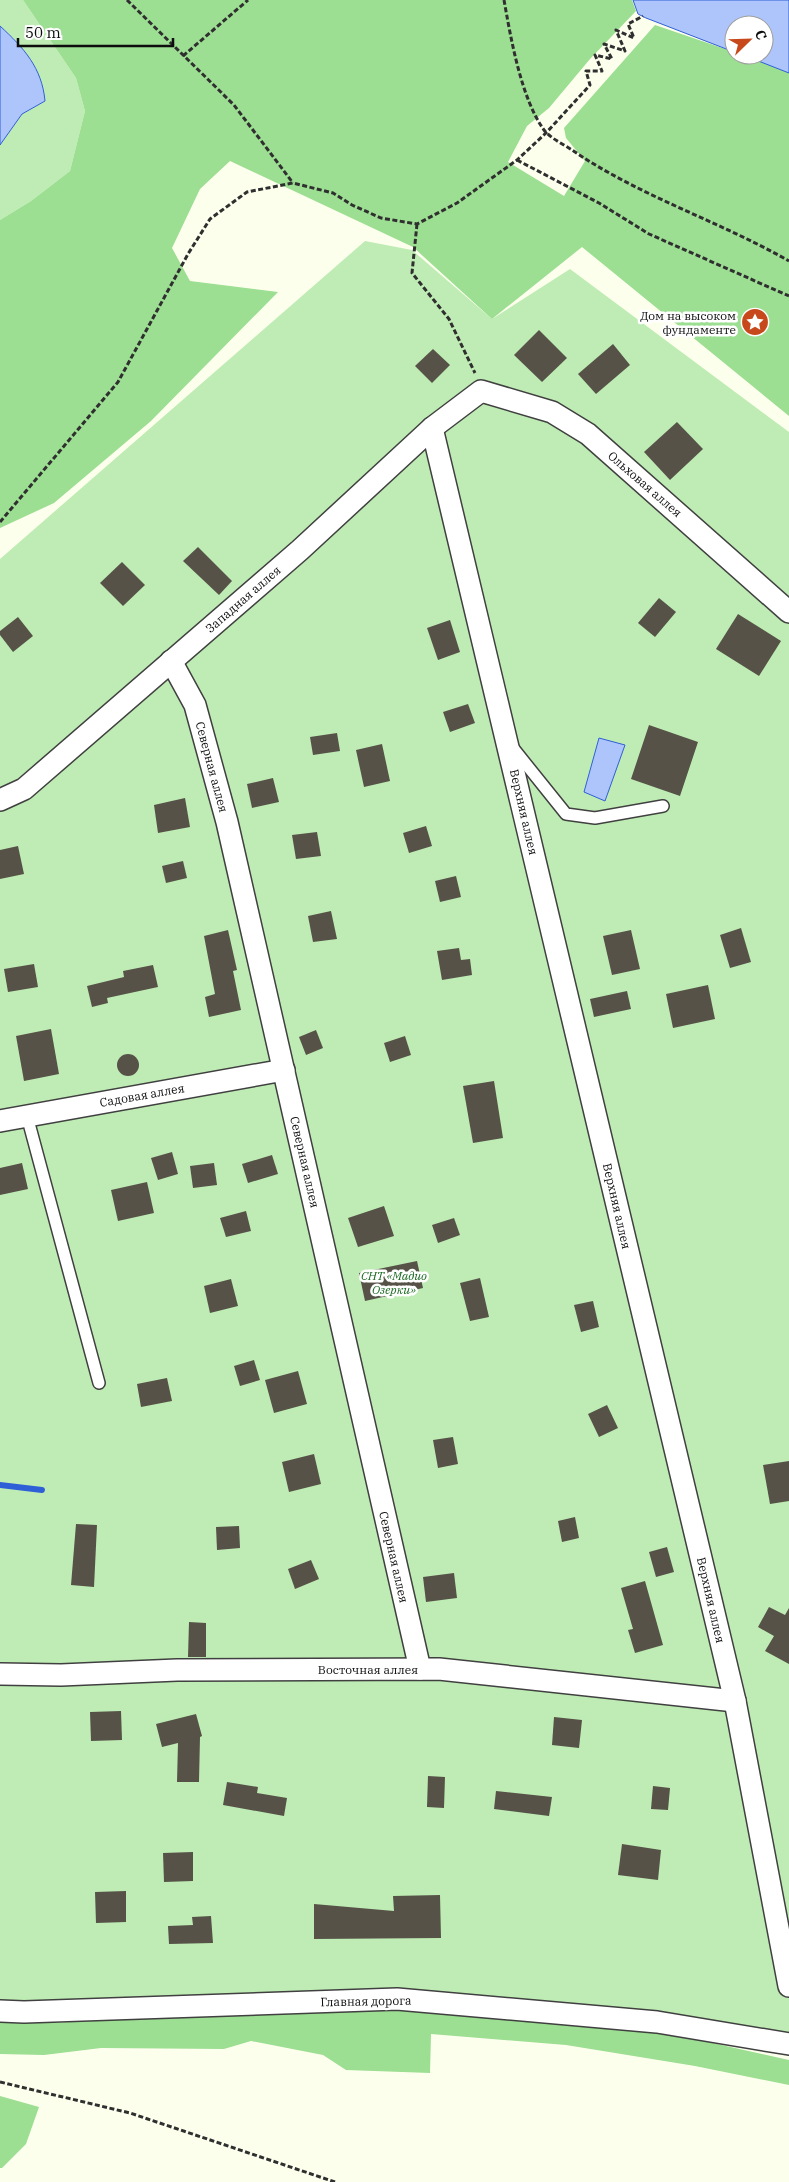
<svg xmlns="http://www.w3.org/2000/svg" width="789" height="2182" font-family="'IBM Plex Serif',serif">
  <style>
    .green { fill: #bfecb4 }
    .forest { fill: #9cde92 }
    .water { fill: #adc5fa; stroke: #2f5fd7 }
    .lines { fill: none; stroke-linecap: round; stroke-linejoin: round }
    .stream { stroke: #2f5fd7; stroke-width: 6 }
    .building { fill: #565248 }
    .service-casing { stroke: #404040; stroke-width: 14 }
    .minor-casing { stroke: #404040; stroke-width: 24 }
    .path { stroke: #2f2f2f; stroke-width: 3; stroke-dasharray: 5 2.5; stroke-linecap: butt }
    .service { stroke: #fff; stroke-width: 11 }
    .minor { stroke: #fff; stroke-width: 21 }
    .labels { text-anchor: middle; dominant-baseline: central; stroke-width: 5; stroke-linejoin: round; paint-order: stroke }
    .poi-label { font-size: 12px; fill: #0d0d0d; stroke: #fff; text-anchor: end }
    .street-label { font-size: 12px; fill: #0d0d0d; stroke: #fff }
    .park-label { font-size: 12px; font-style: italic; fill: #196921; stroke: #fff }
  </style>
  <rect width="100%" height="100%" fill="#fdffed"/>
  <g class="green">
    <polygon points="0,0 23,0 76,78 85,111 70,171 31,201 0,220 0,145 22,114 45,101 15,40 0,26"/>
    <polygon points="365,241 412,250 492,319 570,269 789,432 789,2050 599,2020 0,2017 0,559"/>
  </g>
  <g class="forest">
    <path d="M23 0H632L636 11 590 59 549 108 527 126 508 162 564 196 585 161 566 138 564 128 655 25 734 52V55C753 55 772 65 789 73V416L582 247 492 319 413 247 230 161 200 189 172 248 190 281 278 292 151 421 54 503 0 528V220L31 201 70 171 85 111 76 78Z"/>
    <polygon points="397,2008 659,2031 789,2060 789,2085 695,2066 566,2045 431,2034 430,2073 346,2070 323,2055 251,2041 224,2049 101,2048 44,2055 0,2054 0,2021 53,2023 301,2009"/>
    <polygon points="0,2096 39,2107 26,2144 2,2168 0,2168"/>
  </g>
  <g class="water">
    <polygon points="633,0 789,0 789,73 743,55 764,55 764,25 734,25 734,52 646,18 638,14"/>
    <path d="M0 26C24 48 42 68 45 101L22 114 0 145Z"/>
    <polygon points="599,738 625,745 605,801 584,792"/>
  </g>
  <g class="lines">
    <polyline class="stream" points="0,1485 42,1490"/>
  </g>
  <g class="building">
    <polygon points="539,330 567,358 542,382 514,355"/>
    <polygon points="613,344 630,365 596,394 578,374"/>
    <polygon points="433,349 450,365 432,383 415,366"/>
    <polygon points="677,422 703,449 670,480 644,452"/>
    <polygon points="198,547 232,581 219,595 183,561"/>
    <polygon points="122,562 145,585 123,606 100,583"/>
    <polygon points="659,598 676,612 655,637 638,623"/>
    <polygon points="738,614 781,641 759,676 716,649"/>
    <polygon points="18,617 33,636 13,652 0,635 0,631"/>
    <polygon points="450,620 460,652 438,660 427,628"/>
    <polygon points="468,704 475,723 450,732 443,712"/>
    <polygon points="649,725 698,742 680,796 631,779"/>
    <polygon points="337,733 340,751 313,755 310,737"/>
    <polygon points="382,744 390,781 364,787 356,750"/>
    <polygon points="273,778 279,802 252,808 247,784"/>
    <polygon points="185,798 190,827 158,833 154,805"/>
    <polygon points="426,826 432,846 409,853 403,833"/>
    <polygon points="317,832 321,856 296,859 292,835"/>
    <polygon points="18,846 24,874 0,879 0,850"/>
    <polygon points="183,861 187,878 166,883 162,866"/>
    <polygon points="456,876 461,897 440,902 435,881"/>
    <polygon points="331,911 337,939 313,942 308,916"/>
    <polygon points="741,928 751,962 730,968 720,935"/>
    <polygon points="228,930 237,970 233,971 241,1010 209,1017 205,997 215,994 204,936"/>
    <polygon points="631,930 640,969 612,975 603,936"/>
    <polygon points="459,948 461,960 470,959 472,975 442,980 437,951"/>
    <polygon points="34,964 38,987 8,992 4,969"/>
    <polygon points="153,965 158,987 107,998 108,1003 92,1007 87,986 124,977 123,971"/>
    <polygon points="708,985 715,1019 673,1028 666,994"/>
    <polygon points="627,991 631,1009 594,1017 590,999"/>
    <polygon points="51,1029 59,1074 24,1081 16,1036"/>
    <polygon points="316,1030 323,1048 306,1055 299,1037"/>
    <polygon points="405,1036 411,1055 390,1062 384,1043"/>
    <circle cx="128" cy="1065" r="11"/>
    <polygon points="494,1081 503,1138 473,1143 463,1086"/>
    <polygon points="172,1152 178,1174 158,1180 151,1158"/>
    <polygon points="272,1155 278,1174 248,1183 242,1164"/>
    <polygon points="22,1163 28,1189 0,1195 0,1168"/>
    <polygon points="214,1163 217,1185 193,1188 190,1166"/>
    <polygon points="147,1182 154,1213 118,1221 111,1190"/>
    <polygon points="384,1206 394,1236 358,1247 348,1218"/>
    <polygon points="246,1211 251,1231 226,1237 220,1218"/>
    <polygon points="454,1218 460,1235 438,1243 432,1225"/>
    <polygon points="417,1261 423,1288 365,1301 359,1273"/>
    <polygon points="480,1278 489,1317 470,1321 460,1283"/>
    <polygon points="231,1279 238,1306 210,1313 204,1286"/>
    <polygon points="593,1301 599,1327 581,1332 574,1305"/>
    <polygon points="254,1360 260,1380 240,1386 234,1366"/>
    <polygon points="298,1371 307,1404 274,1413 265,1380"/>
    <polygon points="167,1378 172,1401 141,1407 137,1384"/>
    <polygon points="607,1405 618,1428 599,1437 588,1414"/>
    <polygon points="453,1437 458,1464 438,1468 433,1440"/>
    <polygon points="314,1454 321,1484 289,1492 282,1462"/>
    <polygon points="789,1461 789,1501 770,1504 763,1465"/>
    <polygon points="575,1517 579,1538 562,1542 558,1521"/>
    <polygon points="76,1524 97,1525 94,1587 71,1585"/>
    <polygon points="239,1526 240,1548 217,1550 216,1527"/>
    <polygon points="667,1547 674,1572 656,1577 649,1552"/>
    <polygon points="311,1560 319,1579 295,1589 288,1569"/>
    <polygon points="454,1573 457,1598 426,1602 423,1577"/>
    <polygon points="645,1581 663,1645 635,1653 628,1630 633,1629 621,1588"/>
    <polygon points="769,1607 785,1615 789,1608 789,1664 765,1651 774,1636 758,1627"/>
    <polygon points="189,1622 206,1623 206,1657 188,1657"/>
    <polygon points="121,1711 122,1740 91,1741 90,1712"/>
    <polygon points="196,1714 202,1736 200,1737 199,1782 177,1782 178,1743 162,1747 156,1724"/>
    <polygon points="554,1717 582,1720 579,1748 552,1745"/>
    <polygon points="428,1776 445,1777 444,1808 427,1807"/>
    <polygon points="227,1782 258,1787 257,1793 287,1798 284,1816 223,1805"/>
    <polygon points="653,1786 670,1788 668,1810 651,1809"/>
    <polygon points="496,1791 552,1797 549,1816 494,1809"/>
    <polygon points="622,1844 661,1850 658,1880 618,1875"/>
    <polygon points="193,1852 193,1881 164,1882 163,1853"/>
    <polygon points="126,1891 126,1922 96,1923 95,1892"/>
    <polygon points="440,1895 441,1938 314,1939 314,1904 394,1911 393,1896"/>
    <polygon points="211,1916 213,1943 169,1944 168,1926 193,1925 192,1917"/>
  </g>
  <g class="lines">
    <g class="service-casing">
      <g id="service">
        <polyline points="513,748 566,814 595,818 663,806"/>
        <polyline points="27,1116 99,1383"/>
      </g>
    </g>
    <g class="minor-casing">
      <g id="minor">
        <polyline points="432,428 735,1701 789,1986"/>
        <polyline points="171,661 195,705 227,822 420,1669"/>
        <polyline points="0,800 24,789 300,550 432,428 481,391 552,412 588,434 789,612"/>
        <polyline points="0,1121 284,1070"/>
        <polyline points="0,1674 61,1675 177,1670 439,1669 735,1701"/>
        <polyline points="0,2011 24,2012 397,1999 657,2022 789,2044"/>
      </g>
    </g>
    <g class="path">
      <polyline points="127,0 234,105 293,183"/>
      <path d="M504 0C511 39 521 98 544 130 550 138 563 144 572 150 639 196 719 221 789 261"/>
      <polyline points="183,56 248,0"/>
      <polyline points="517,160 599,203 649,234 789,296"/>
      <polyline points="417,224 412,273 449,319 475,373"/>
      <polyline points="0,522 118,382 188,254 210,219 247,192 293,183 333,193 352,205 381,218 417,224 457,203 517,160 546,133 590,85 586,71 602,71 595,55 612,59 604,44 625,51 616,30 634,38 628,24 643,16"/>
      <polyline points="0,2082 130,2113 335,2182"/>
    </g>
    <use href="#service" class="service"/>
    <use href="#minor" class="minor"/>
  </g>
  <defs>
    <g id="sight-disc" transform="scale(1.4375)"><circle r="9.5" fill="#c7491b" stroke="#fff"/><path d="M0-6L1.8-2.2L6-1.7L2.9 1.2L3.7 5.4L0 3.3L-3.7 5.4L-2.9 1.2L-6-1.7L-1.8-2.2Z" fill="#fff"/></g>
  </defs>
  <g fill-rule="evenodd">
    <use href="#sight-disc" x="755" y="322"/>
  </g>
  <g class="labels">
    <g class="poi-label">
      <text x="736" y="315">Дом на высоком<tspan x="736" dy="14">фундаменте</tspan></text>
    </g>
    <g class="street-label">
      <text transform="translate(645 484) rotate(41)">Ольховая аллея</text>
      <text transform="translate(243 599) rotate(-41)">Западная аллея</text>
      <text transform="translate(212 767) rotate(75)">Северная аллея</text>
      <text transform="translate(524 812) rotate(77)">Верхняя аллея</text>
      <text transform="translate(142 1095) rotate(-10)">Садовая аллея</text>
      <text transform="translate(305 1162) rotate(77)">Северная аллея</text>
      <text transform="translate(617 1206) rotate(77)">Верхняя аллея</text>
      <text transform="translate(394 1557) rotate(77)">Северная аллея</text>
      <text transform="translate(711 1600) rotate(77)">Верхняя аллея</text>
      <text x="368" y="1669">Восточная аллея</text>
      <text transform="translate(366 2001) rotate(-1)">Главная дорога</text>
    </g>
    <g class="park-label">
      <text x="394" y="1275">СНТ «Мадио<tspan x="394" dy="14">Озерки»</tspan></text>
    </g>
  </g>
  <g transform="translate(749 40) rotate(67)"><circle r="24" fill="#ffffff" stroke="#9e9e9e"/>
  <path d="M0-4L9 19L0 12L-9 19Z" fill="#c7491b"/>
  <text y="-8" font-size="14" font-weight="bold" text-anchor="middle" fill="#0d0d0d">С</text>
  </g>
  <path d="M18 38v8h155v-8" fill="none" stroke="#0d0d0d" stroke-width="2.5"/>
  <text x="25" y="38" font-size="15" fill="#0d0d0d" stroke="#ffffff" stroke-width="4" paint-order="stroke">50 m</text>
</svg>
